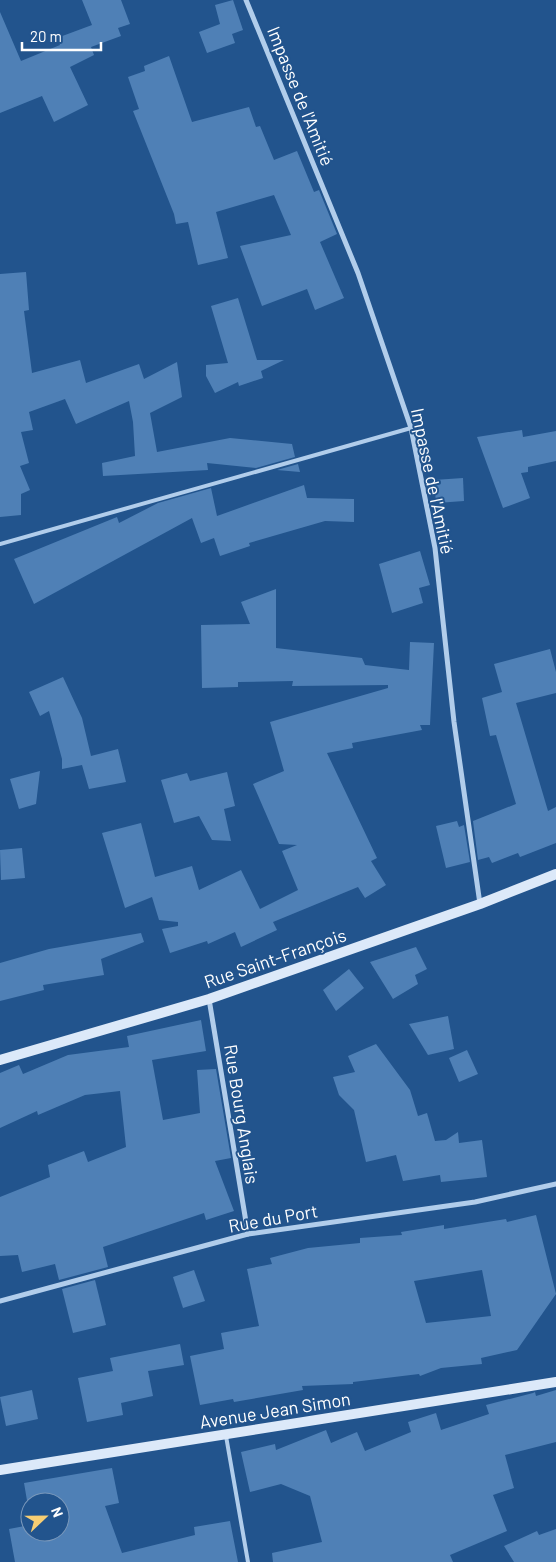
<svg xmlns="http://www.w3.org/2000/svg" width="556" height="1562" font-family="Barlow,sans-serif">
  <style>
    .building { fill: #4f80b6; fill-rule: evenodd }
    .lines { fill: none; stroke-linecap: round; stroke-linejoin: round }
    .lane { stroke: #b1cdeb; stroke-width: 4 }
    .street { stroke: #b1cdeb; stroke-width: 5 }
    .secondary { stroke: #dce9f9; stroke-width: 10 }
    .labels { text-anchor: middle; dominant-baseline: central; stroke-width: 4; stroke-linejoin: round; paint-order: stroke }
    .street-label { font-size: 18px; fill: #fff; stroke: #22548d }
  </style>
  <rect width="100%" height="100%" fill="#22548d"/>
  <g class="building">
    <polygon points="82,0 121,0 130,24 118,28 121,36 91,47 94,55 70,67 88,105 54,122 42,96 0,113 0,12 21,61 60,45 57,38 92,25"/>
    <polygon points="233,0 243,30 232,34 235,43 207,53 199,32 220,24 215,5"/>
    <polygon points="169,56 192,122 249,107 256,127 260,126 274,160 297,151 314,192 319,190 337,234 320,242 344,298 315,310 307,289 262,306 240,246 291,235 274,195 216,212 228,258 198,265 188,222 176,224 174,214 133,111 139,109 128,77 145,71 144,66"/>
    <polygon points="26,272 29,310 24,311 32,373 80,360 86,383 139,364 144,379 177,362 182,397 150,413 157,452 230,438 292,444 295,457 256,468 207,463 208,470 103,476 102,463 135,456 133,422 129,401 76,424 65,399 29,412 33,430 21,432 29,463 20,466 30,490 21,494 21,515 0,517 0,274"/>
    <polygon points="238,298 257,360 284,360 261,371 263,378 239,386 238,382 215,393 206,376 206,365 228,363 211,306"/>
    <polygon points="522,430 523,437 556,431 556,461 528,467 528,472 521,473 530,498 503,508 477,437"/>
    <polygon points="298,464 300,472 277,470"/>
    <polygon points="463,478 464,501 436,503 434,480"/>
    <polygon points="304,485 307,498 354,499 354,522 325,521 249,543 250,546 220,556 214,538 201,543 192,518 34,604 14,559 117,517 119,523 158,503 211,488 217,516"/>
    <polygon points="420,551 430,585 419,588 423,603 392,613 379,564"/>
    <polygon points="276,589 276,648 362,658 365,665 409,670 410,642 434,643 430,725 420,725 422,730 352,743 353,748 327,753 377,858 371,861 386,885 365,898 358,887 273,922 277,930 241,947 235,932 208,944 207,941 170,953 162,929 178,926 178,922 159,920 152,897 125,908 102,833 141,823 155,877 192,866 199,890 241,870 260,909 298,890 282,851 297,845 279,844 253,784 284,771 270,722 388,688 388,685 292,686 293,681 238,682 238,687 202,688 201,625 250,624 241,602"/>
    <polygon points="550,649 556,672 556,693 516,703 548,811 556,807 556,843 520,857 518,853 492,863 489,857 478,860 473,821 516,804 496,735 490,736 482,698 502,692 494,664"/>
    <polygon points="63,677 82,718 91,756 118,749 126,782 89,789 82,765 62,769 62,759 49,711 40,716 29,692"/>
    <polygon points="40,771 36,804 19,809 10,779"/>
    <polygon points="227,772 235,806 224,809 231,841 212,840 199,816 174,823 161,780 187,773 190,781"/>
    <polygon points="457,821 459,827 464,825 470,862 446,868 436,826"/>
    <polygon points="22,848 25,878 1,880 0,850"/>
    <polygon points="141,933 144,942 101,959 104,975 43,985 44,990 0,1001 0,963 49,949"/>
    <polygon points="416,947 427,969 415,975 418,984 393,999 370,962"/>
    <polygon points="349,969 364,988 336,1011 323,990"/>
    <polygon points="448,1016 454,1049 428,1055 409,1024"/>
    <polygon points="201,1020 206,1051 152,1060 163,1120 200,1113 197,1070 216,1069 231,1158 215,1161 234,1211 206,1220 204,1213 103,1247 108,1267 59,1280 55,1264 22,1272 18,1255 0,1256 0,1197 50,1177 48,1165 84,1151 88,1162 126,1147 120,1091 85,1095 38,1115 37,1111 0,1128 0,1073 19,1065 23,1074 68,1055 129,1047 127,1036"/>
    <polygon points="376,1044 410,1090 418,1116 427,1113 435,1141 446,1140 458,1132 459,1143 482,1140 487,1177 441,1182 440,1175 403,1181 396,1155 366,1162 354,1110 339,1095 333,1077 355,1072 348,1056"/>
    <polygon points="467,1050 478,1074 459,1082 449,1058"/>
    <path d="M536 1215 556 1294 517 1350 481 1358 482 1364 441 1368 420 1376 419 1374 353 1382V1384L302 1386 303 1390 234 1402 233 1399 200 1405 190 1356 224 1349 221 1333 259 1326 247 1269 272 1264 270 1258 308 1248 360 1243V1238L402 1235 401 1232 444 1225V1229L506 1219 507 1222ZM482 1270 491 1316 426 1323 414 1281Z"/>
    <polygon points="194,1270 205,1301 183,1308 173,1277"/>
    <polygon points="95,1280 106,1325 73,1333 62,1289"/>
    <polygon points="180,1344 184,1365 148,1371 153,1396 121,1403 123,1415 87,1422 78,1378 113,1371 110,1358"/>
    <polygon points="32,1390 38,1419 6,1426 0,1397"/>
    <polygon points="556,1390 556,1442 505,1455 514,1488 493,1495 507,1531 450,1555 453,1562 273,1562 272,1553 322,1542 310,1496 281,1484 250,1492 241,1452 275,1444 276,1450 326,1430 331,1443 357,1432 365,1451 411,1432 408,1422 436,1413 441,1430 489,1414 486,1405 533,1393 535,1392 536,1396"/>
    <polygon points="112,1468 119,1503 105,1506 122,1553 195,1535 194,1527 230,1521 238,1562 15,1562 9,1529 30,1525 30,1532 60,1532 60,1502 30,1502 30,1518 24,1483"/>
    <polygon points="556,1529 556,1562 514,1562 504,1546 537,1531 539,1535"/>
  </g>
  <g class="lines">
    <g class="lane">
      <polyline points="0,544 411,428"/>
      <polyline points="226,1436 248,1562"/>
    </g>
    <g class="street">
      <polyline points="246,0 358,273 411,428 435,548 454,722 480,904"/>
      <polyline points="209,999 248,1234"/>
      <polyline points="0,1301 248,1234 475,1202 556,1184"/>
    </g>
    <g class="secondary">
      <polyline points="0,1060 209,999 480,904 556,874"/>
      <polyline points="0,1470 556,1382"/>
    </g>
  </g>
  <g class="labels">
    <g class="street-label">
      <text transform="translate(301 96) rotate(68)">Impasse de l'Amitié</text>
      <text transform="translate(433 481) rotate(78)">Impasse de l'Amitié</text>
      <text transform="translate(275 958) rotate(-19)">Rue Saint-François</text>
      <text transform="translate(242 1114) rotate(81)">Rue Bourg Anglais</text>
      <text transform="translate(273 1218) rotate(-10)">Rue du Port</text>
      <text transform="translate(275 1410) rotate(-9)">Avenue Jean Simon</text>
    </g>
  </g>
  <g transform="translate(45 1517) rotate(68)"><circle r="24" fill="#22548d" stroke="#7a98bb"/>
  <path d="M0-4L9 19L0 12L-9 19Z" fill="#f7ce73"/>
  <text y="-8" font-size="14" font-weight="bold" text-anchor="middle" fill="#ffffff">N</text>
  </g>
  <path d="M22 42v8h79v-8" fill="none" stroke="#ffffff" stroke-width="2.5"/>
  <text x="30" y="42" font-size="15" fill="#ffffff" stroke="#22548d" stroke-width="4" paint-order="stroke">20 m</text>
</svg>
